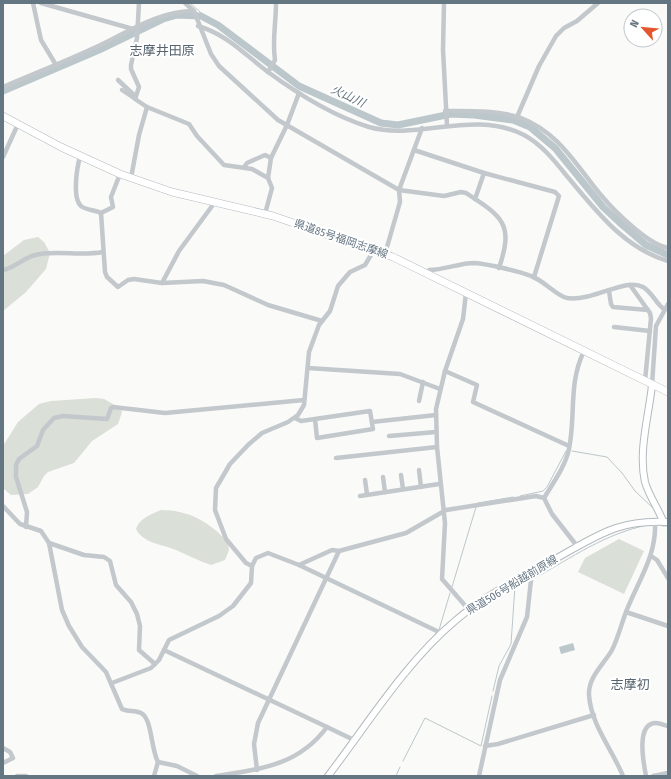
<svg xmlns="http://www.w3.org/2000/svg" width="671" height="779" font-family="'Fira Sans Condensed','Noto Sans JP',sans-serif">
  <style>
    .green { fill: #dadfd7 }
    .water { fill: #bbc7cb }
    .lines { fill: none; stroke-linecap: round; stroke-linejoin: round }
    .stream { stroke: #bbc7cb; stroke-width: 1 }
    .river { stroke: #bbc7cb; stroke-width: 7 }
    .secondary-casing { stroke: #b3babf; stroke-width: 8 }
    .primary-casing { stroke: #b5babe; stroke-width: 8 }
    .street { stroke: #c3c8cc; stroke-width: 4.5 }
    .secondary { stroke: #fff; stroke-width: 6 }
    .primary { stroke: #fff; stroke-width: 7 }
    .labels { text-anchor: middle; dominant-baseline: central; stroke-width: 4; stroke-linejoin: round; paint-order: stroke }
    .street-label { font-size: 11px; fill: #657683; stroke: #fff }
    .water-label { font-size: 12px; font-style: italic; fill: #60757c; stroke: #fff }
    .quarter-label { font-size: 13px; fill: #57646e; stroke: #fff }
  </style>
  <rect width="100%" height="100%" fill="#fafaf8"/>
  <g class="green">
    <polygon points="38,237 44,242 50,253 46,269 26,292 3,311 3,256 24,240"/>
    <polygon points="96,398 104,399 120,408 122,412 118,424 92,441 74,463 48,472 44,476 38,487 28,494 11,495 4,489 3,446 18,422 39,404 51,401"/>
    <path d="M161 510C189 510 209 522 228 542L229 550 225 560 211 565C199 561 188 555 176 550 162 544 144 544 136 529 140 518 150 515 161 510Z"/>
    <polygon points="619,539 644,551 624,594 578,572 585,558"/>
  </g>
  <polygon class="water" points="573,643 575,650 561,654 559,647"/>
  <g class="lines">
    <g class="stream">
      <polyline points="190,3 208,19"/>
      <polyline points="572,451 607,457 622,473 635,491 654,509"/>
      <polyline points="520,496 543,491 547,487 566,451"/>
      <polyline points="478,503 513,497"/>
      <polyline points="662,526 668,526"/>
      <path d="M535 578C571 558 606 533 648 525"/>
      <polyline points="452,587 476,507"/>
      <polyline points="439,630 450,593"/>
      <polyline points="430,641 437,632"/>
      <polyline points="493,691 499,666 511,644 515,586 526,580"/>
      <polyline points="403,761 425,718 481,746 492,696"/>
      <polyline points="396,776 400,767"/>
    </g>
    <polyline class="river" points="3,91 99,50 163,19 177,15 201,16 218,25 299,86 381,123 398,125 451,114 474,115 513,120 530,127 555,148 603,207 619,222 646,245 668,255"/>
    <g class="secondary-casing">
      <g id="secondary">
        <path d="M652 385C649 415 638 451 645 482 649 496 658 508 663 521"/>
        <path d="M328 776C367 725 406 662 455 621 485 595 521 578 555 559 597 536 618 519 668 522"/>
      </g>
    </g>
    <g class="primary-casing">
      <polyline id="primary" points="3,116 61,147 120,174 172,192 273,216 393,257 668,392"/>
    </g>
    <g class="street">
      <polyline points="33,3 41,40 56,65"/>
      <polyline points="41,3 133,29"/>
      <polyline points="139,3 137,38 131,65 131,69 139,87 135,99 147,107 189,124 197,136 224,165 252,169 268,178"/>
      <path d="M185 3 194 11 211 54 219 66 278 120 399 190 444 196 461 192 466 193C503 217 514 224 499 268"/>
      <polyline points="444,3 443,50 447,125"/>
      <path d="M198 26C228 35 244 54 268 72 298 94 333 116 369 127 419 141 473 109 524 135 541 144 554 160 566 175 595 209 623 248 668 261"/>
      <path d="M268 72 275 60C272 41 276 23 276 3"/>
      <polyline points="118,80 135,96"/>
      <path d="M3 87C33 74 64 62 94 48 127 33 157 11 194 11"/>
      <polyline points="122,90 134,98"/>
      <path d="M445 111C470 111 498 110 521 118 558 132 576 165 600 194 610 206 622 218 634 228 645 237 655 245 668 248"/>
      <polyline points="517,117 539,66 556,36 564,28 577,21 598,3"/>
      <polyline points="414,150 484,173 555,192 559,196 534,277"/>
      <polyline points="3,157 18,124"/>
      <path d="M80 157C77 167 72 198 81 206 85 210 96 210 101 213L113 207 111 197 120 174"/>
      <polyline points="244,167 247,163 265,155 271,158"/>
      <polyline points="131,178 139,135 147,107"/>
      <polyline points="475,199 484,173"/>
      <polyline points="101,213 105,272 107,277 118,287 128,280 134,279 162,283 203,281 224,285 268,305 322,321"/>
      <polyline points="265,214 272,188 268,178 271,158 287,125 299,93"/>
      <polyline points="385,254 400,202 399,190 422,128"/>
      <path d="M3 270C17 267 26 255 40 254 62 251 82 256 103 252"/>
      <path d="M428 274 429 270C444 270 460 263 474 263 488 264 518 271 531 276 543 280 557 296 567 298 593 302 626 277 643 287 653 293 656 304 664 309"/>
      <polyline points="162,283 179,251 215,202"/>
      <polyline points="630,285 650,313 651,318 645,381"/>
      <polyline points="609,291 611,304 613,307 648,310"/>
      <polyline points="466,293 463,319 445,371 436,409 437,447 445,523 442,579 469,610"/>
      <polyline points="614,327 650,331"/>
      <polyline points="308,368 400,374 440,389"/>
      <polyline points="445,371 477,385 473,402 569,446"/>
      <polyline points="652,385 656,326 668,304"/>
      <polyline points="419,401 423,382"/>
      <polyline points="295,418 301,421 370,411 373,429 317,438 315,419"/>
      <polyline points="372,422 436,415"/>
      <polyline points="389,436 436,432"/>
      <polyline points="336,458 437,447"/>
      <polyline points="419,470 421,487"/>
      <polyline points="401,475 403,489"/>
      <polyline points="383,477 385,492"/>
      <polyline points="365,480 367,494"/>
      <polyline points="360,496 439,484"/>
      <path d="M544 498C553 483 565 467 569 449 576 415 568 384 584 351"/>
      <path d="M3 506 20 524 41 531 49 543 62 610 69 626 82 647 106 672 122 709C128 712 135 710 141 713 152 718 151 750 158 762L154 776"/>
      <polyline points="26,527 27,512 16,477 16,465 19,459 37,446 43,430 54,418 63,416 107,419 111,408 113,407 165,413 304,400"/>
      <polyline points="49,543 84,555 104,557 110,561 116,585 131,602 137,614 140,626 139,650 155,664"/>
      <polyline points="651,556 657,560 668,578"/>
      <polyline points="299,565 441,633"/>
      <polyline points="252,566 246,563 226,539 215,510 216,488 230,464 248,445 262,433 288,422 298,415 304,405 309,352 319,325 330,311 338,286 350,272 365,265 374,250"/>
      <polyline points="626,612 668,626"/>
      <polyline points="164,650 327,727"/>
      <polyline points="112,683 151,668 159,660 169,640 219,616 233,606 251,583 252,566 256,558 268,553 299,565 332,550 339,551 350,548 406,533 446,510 536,496 544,498 552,514 577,546"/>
      <polyline points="485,746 498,744 594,715"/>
      <polyline points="3,748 10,752 13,758 3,763"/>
      <polyline points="158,762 177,766 197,776"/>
      <polyline points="257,770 254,744 258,723 339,551"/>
      <polyline points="17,776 26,776"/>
      <path d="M216 776C260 769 298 766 327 727L356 741"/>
      <polyline points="479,776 500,680 527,617 531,580 528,575"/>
      <path d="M623 776C612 749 591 725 589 695 588 677 604 664 612 650 618 638 621 625 626 612 638 581 657 556 655 521"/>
      <path d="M646 776C644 765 635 723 656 723 660 723 664 725 668 726"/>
      <polyline points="653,776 668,773"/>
    </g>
    <use href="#secondary" class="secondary"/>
    <use href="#primary" class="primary"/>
  </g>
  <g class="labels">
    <g class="street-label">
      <text transform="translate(341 239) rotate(19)">県道85号福岡志摩線</text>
      <text transform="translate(512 585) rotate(-31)">県道506号船越前原線</text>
    </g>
    <g class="water-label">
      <text transform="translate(348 96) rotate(25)">火山川</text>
    </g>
    <g class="quarter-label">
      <text x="162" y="50">志摩井田原</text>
      <text x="630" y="684">志摩初</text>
    </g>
  </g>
  <rect width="671" height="779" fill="none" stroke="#657683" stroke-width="8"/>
  <g transform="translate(643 28) rotate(297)"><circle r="19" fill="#ffffff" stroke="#c1c8cd"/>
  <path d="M0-3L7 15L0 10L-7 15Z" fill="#e4572e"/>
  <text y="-6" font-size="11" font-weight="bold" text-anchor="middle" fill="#657683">N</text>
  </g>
</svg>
